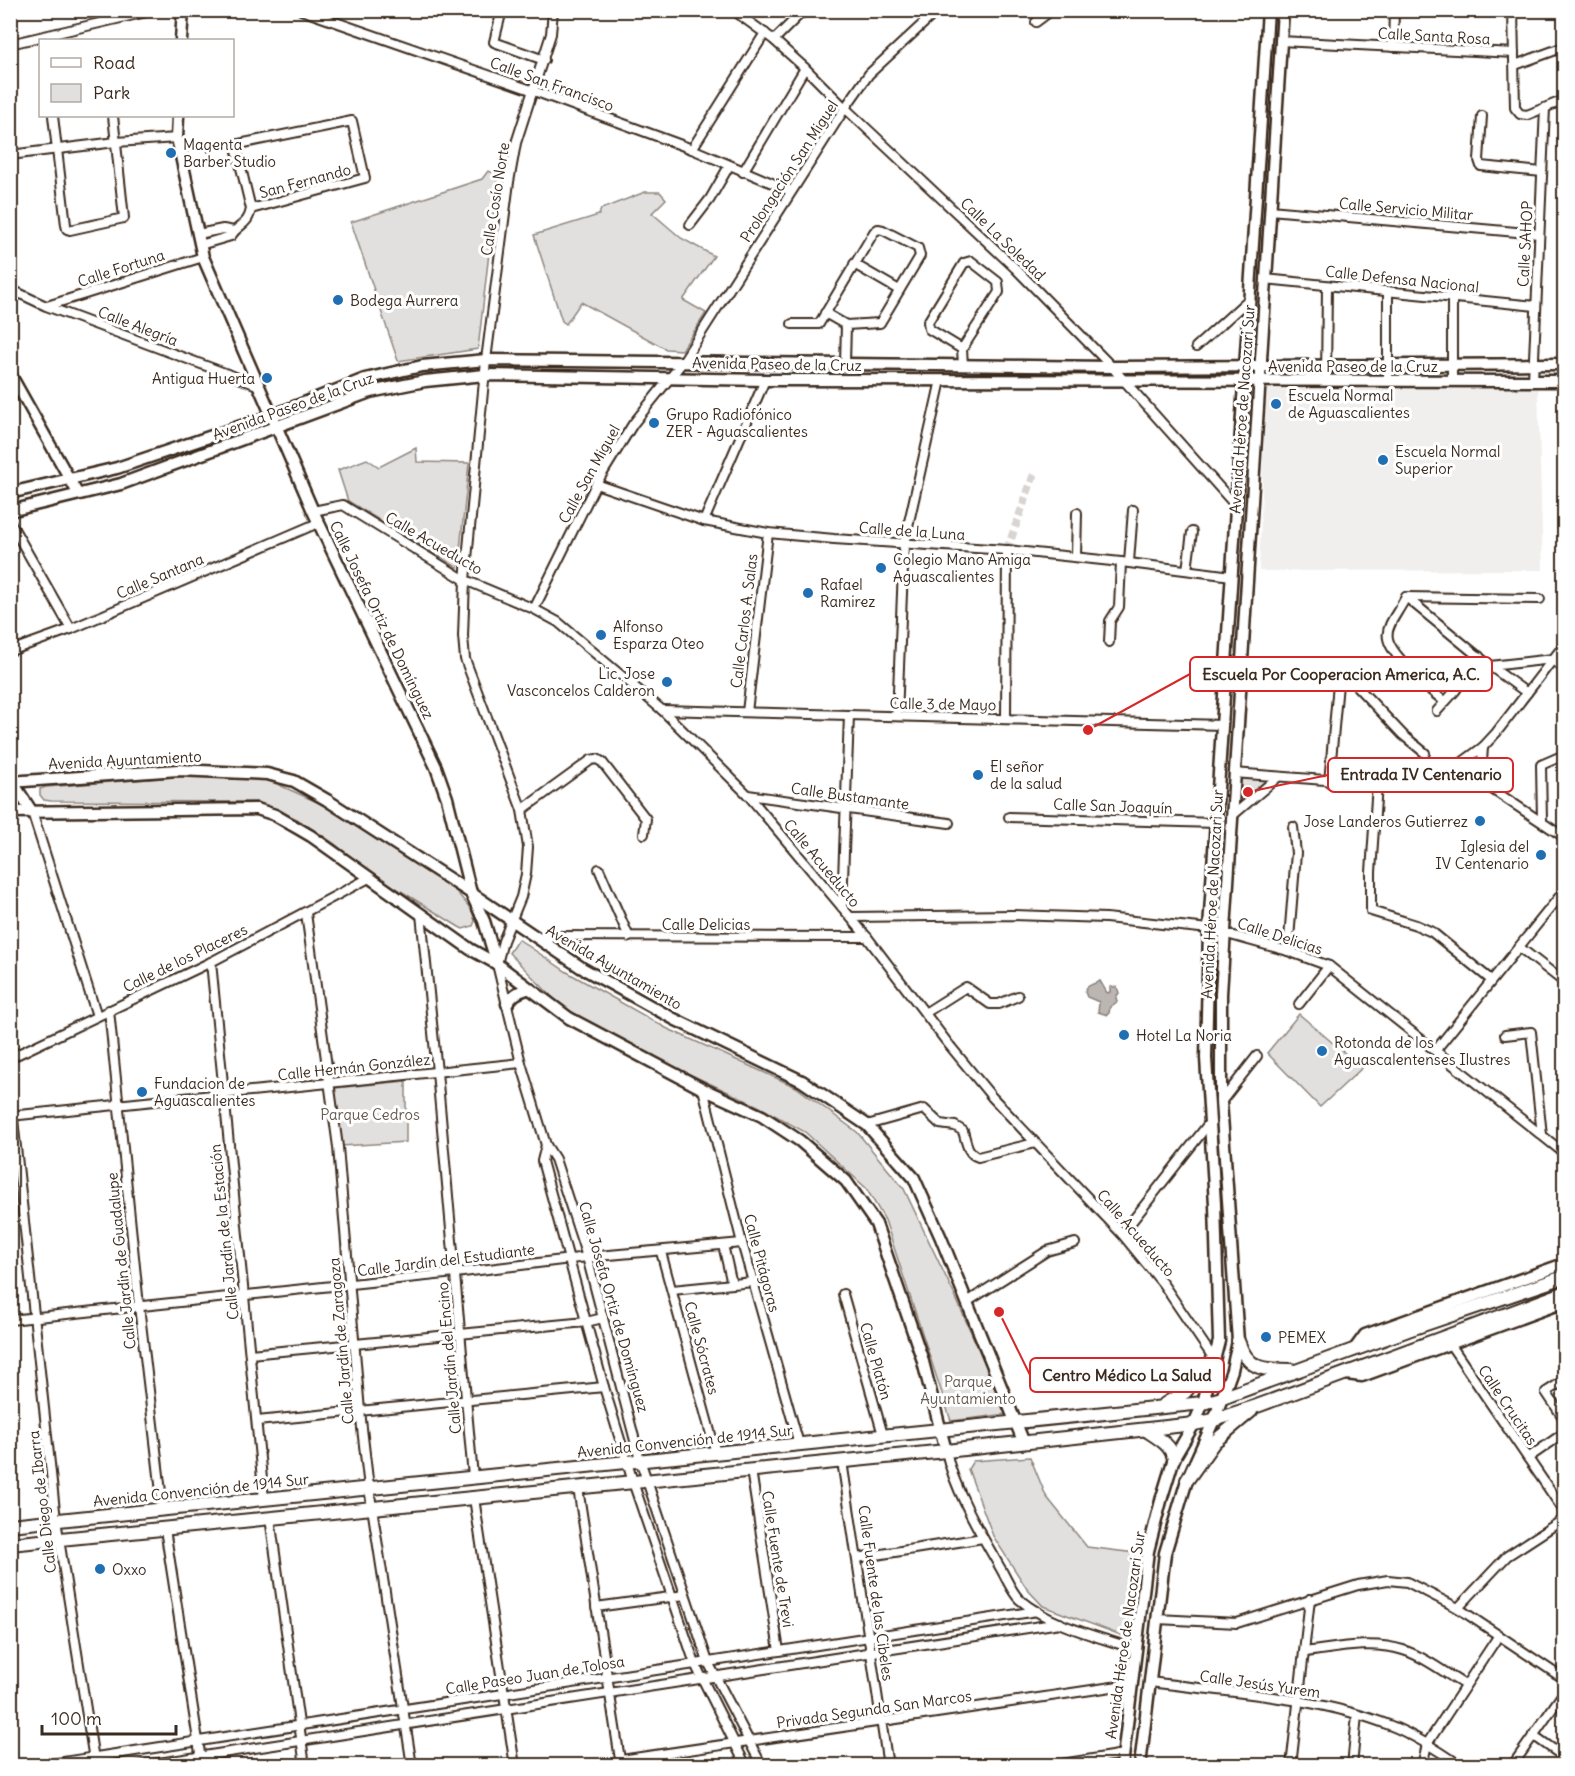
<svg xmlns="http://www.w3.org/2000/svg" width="1575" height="1776" font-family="Delius,sans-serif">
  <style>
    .built { fill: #f1efee }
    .green { fill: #e2e0de; stroke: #8e857e; stroke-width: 1.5 }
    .water { fill: #bcb6b3; stroke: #887e77; stroke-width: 1.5 }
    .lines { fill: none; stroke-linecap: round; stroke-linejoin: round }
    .minor-tunnel { stroke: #d8d4d2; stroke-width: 8; stroke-dasharray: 8 4; stroke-linecap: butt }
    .minor-casing { stroke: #3b2a1e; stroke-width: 12 }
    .tertiary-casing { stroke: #3b2a1e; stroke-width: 14 }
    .secondary-casing { stroke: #3b2a1e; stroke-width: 15 }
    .primary-casing { stroke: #3b2a1e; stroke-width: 16 }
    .minor { stroke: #fff; stroke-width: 8 }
    .tertiary { stroke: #fff; stroke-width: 9 }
    .secondary { stroke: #fff; stroke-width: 10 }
    .primary { stroke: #fff; stroke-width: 12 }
    .poi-dot { fill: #1f6fb2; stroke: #fff; stroke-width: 2 }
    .labels { text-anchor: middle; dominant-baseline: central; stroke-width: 6; stroke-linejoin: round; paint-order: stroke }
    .street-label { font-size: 15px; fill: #3b2a1e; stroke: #fff }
    .poi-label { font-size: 15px; fill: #3b2a1e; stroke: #fff; text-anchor: start }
    .park-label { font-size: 15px; fill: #65584e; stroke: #fff }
    .leader { fill: none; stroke: #d62828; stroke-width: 2 }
    .callout-dot { fill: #d62828; stroke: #fff; stroke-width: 2 }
    .callout { fill: #fff; stroke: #d62828; stroke-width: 2 }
    .callout-label { font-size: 16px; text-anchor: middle; font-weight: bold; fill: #3b2a1e }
  </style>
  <rect width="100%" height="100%" fill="#fff"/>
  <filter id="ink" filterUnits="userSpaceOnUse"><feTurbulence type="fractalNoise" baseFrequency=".0167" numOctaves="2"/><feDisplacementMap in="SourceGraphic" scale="12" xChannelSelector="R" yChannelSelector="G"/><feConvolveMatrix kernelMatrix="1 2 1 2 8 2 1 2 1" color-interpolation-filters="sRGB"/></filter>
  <g filter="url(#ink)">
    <polygon class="built" points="1538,386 1543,570 1259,571 1266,387"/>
    <g class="green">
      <polygon points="488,171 498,174 478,349 398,361 351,222 482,179"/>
      <polygon points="645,192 660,192 666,199 652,213 681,238 714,256 683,300 706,313 682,350 666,349 581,302 566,324 562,321 534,235 599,215 601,209"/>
      <polygon points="416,448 417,462 469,463 458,568 348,501 338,470 367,459 379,467"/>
      <polygon points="187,776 268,780 326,806 454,889 472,910 475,921 473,926 463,929 459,927 367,870 335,844 297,819 257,802 51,801 44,800 40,795 40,789 46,787"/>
      <polygon points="1240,777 1271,779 1240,804"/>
      <polygon points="518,939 567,972 666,1028 796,1087 857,1132 904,1189 955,1296 1007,1414 951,1421 885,1220 866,1188 805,1132 758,1106 595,1030 563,1008 509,953"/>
      <polygon points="1299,1014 1362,1068 1320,1107 1267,1053"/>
      <polygon points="406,1081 406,1142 341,1146 335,1088"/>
      <polygon points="1030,1457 1046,1496 1087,1547 1135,1553 1127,1632 1123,1636 1043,1606 1027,1589 993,1536 968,1469 973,1461"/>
    </g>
    <path class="water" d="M1100 981 1107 993 1110 992V987H1117L1119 993 1116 997 1117 1002 1110 1007 1109 1013 1107 1015 1098 1012 1099 1002 1087 997C1081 986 1092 985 1100 981Z"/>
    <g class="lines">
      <polyline class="minor-tunnel" points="1007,550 1034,474"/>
      <g class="minor-casing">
        <g id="minor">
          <polyline points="301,10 534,91 692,149 791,191"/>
          <polyline points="502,10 494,42 544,60"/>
          <polyline points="553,10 551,34 516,143 509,182 486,360 465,580 463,636 465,659 522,810 528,847 526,874 521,897 503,941 497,964 521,1063 546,1145 555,1159 587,1257 640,1460 708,1662 762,1766"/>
          <polyline points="733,10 774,40 805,68 845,108 1015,268 1112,367 1236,506"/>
          <polyline points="1513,10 1515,108 1520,114 1527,115 1564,100"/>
          <polyline points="1036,22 1052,10"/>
          <polyline points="774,40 804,10"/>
          <polyline points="1280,41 1514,53"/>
          <polyline points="10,44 155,10"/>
          <polyline points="1393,47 1394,10"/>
          <polyline points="1515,65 1564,47"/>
          <polyline points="53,116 66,225 67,229 70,230 124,218 113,116"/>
          <polyline points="1482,116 1479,160 1481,166 1542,172"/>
          <polyline points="692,149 765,33"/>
          <polyline points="10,155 116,142 177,138"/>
          <polyline points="743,172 805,68"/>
          <polyline points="1270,210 1539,234"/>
          <polyline points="690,225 710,199 729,166"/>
          <polyline points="198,234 223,229 234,231"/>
          <path d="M200 245 231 236C238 224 248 226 251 209L236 147 239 144 352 121 365 178 251 209"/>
          <polyline points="854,264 899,290"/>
          <polyline points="1265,279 1536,306"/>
          <polyline points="10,289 46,306 257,385"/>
          <polyline points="1388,291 1388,381"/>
          <polyline points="47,306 203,257"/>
          <polyline points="825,313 846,325"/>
          <polyline points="792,324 819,324 874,232 878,229 883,230 918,248 920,256 880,323 846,325 845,363"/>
          <polyline points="1196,347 1248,300"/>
          <polyline points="962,349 929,329 928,322 964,263 971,261 998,282 999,292 962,349 963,365"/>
          <polyline points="1326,381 1327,286"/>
          <polyline points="1452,381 1452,298"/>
          <polyline points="1533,381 1545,108"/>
          <polyline points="596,484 704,521 768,533 834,539 1007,550 1121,562 1232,576"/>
          <polyline points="313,511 343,505 465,580 534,609 558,622 662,710 748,795 867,937 946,1041 992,1097 1122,1234 1163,1284 1214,1359"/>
          <polyline points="704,521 765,380"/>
          <polyline points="10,522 71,629"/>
          <polyline points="1076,557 1077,513"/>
          <polyline points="1129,562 1133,510"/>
          <polyline points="1187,570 1192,532"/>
          <polyline points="1406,597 1490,666 1527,693"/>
          <polyline points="1406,597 1540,599"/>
          <polyline points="534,609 596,484 633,424 682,363 845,108 869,74 938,10"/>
          <polyline points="1109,642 1110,621 1119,607 1121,562"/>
          <polyline points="10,651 71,629 318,523"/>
          <path d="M1402 661C1376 633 1390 627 1406 597"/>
          <polyline points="1490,666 1553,659 1564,669"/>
          <polyline points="1422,683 1445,702"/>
          <polyline points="662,710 1223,725"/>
          <polyline points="1437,711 1455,691 1479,656"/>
          <polyline points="747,712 768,533"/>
          <polyline points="897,716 904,544 941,380"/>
          <polyline points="1006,719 1007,550"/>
          <polyline points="1483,747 1482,762 1491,789"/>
          <polyline points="1457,766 1564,837"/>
          <polyline points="1234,773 1377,784 1409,783 1446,771 1457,766 1483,747 1496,733 1564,645"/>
          <polyline points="1329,782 1339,673 1349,678 1403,735 1425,753"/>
          <polyline points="1377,784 1371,872 1371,911 1416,925 1432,932 1491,980"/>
          <polyline points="748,795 949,823"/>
          <polyline points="522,810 591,760 597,759 602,762 646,819 644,834"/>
          <polyline points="32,812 97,1016"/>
          <polyline points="1232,816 1278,777"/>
          <polyline points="1009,817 1216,823"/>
          <polyline points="1542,821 1541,765 1564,755"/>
          <polyline points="599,869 629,937"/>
          <polyline points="842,907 849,715"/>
          <polyline points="306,913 338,1147 360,1411 369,1488 412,1766"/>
          <polyline points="421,914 437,1072 473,1477"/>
          <polyline points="851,917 1013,915 1106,918 1209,929 1288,951 1329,966 1564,1153"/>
          <polyline points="544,936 867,937"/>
          <polyline points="1519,947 1564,982"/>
          <polyline points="1288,951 1296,853 1293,827"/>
          <polyline points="211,962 264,1499"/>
          <polyline points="1299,1004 1329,966"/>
          <polyline points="109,1010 139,1306 163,1509"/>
          <polyline points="925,1013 966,987 990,1004 999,1004 1018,996"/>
          <polyline points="1505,1035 1531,1032 1542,1135"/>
          <polyline points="1435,1051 1564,891"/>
          <polyline points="10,1058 211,962 369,878"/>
          <polyline points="703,1089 742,1243 799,1444"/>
          <polyline points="10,1091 56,1520 95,1766"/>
          <polyline points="1221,1102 1257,1056"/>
          <polyline points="10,1116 521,1063"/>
          <path d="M867 1125 924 1109 940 1124 955 1126 963 1131C966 1140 967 1154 978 1157L1035 1143"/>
          <polyline points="546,1145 542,1161 604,1387 633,1482 695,1664 746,1766"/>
          <polyline points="1122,1234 1210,1122"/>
          <polyline points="723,1245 732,1284"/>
          <polyline points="661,1252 716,1453"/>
          <polyline points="672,1290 753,1282"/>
          <polyline points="843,1294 883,1435"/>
          <polyline points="967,1302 1047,1251 1075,1243"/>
          <polyline points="10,1320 455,1273 587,1257 742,1243"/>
          <polyline points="1450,1344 1564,1511"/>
          <polyline points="250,1354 586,1322 603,1318"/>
          <polyline points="1563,1381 1546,1392 1564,1419"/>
          <polyline points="257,1421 604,1387"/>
          <path d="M946 1451C954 1490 982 1536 1002 1571 1007 1580 1012 1592 1019 1599 1050 1626 1098 1636 1137 1650"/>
          <polyline points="1528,1458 1564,1433"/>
          <polyline points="842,1461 888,1766"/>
          <polyline points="751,1470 779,1651"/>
          <polyline points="578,1488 621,1766"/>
          <polyline points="474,1498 515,1766"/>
          <polyline points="270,1518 305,1766"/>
          <polyline points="165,1529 202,1766"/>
          <polyline points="857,1558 983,1538"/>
          <polyline points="596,1607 685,1595"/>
          <polyline points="1458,1608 1507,1556 1564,1519"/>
          <polyline points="1157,1619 1237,1623 1358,1585 1388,1580 1407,1582 1458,1608 1564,1679"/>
          <path d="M1305 1652C1337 1648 1372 1640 1403 1650 1425 1657 1445 1673 1465 1685"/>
          <path d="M1151 1682C1230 1693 1315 1696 1389 1725 1415 1735 1438 1750 1461 1766"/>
          <polyline points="1533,1735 1564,1757"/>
          <polyline points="621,1760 1132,1684"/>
          <polyline points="38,1766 1037,1611"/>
          <polyline points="139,1766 1060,1623"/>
          <polyline points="1049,1766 1124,1754"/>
          <polyline points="1291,1766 1310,1599"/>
          <polyline points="1352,1766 1357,1715"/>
          <polyline points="1422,1766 1427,1744 1499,1635"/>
          <polyline points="1512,1766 1564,1692"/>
        </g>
      </g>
      <g class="tertiary-casing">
        <polyline id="tertiary" points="10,373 78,494"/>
      </g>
      <g class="secondary-casing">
        <g id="secondary">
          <polyline points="181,40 183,10"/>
          <polyline points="178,116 177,138 203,257 313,511 436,767 447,798 471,893 484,921 497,964"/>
          <polyline points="10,493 117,468 271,416 365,379 422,366 486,360 1112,367 1564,364"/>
          <polyline points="10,511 121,484 370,392 425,381 485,375 765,380 1564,381"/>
          <polyline points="10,778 32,812"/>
          <polyline points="10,782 178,770 267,774 294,781 327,800 471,893 582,968 674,1019 802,1081 867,1125 914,1178 941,1238 1024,1443"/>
          <polyline points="10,812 257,809 275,815 311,836 470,949 497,964 569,1018 703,1089 762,1116 800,1141 846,1181 876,1224 922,1358 946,1451"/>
          <path d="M507 1004C513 995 517 992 527 989"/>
          <polyline points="1354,1350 1365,1335 1564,1264"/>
          <polyline points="1346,1374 1362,1376 1564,1302"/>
          <polyline points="1122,1766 1148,1551 1162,1497 1174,1458 1194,1424 1203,1403 1219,1341 1215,1204 1206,1058 1209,929 1268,10"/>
          <polyline points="1140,1766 1165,1553 1187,1480 1214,1420 1232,1370 1238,1341 1221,1102 1221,994 1283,10"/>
        </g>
      </g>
      <g class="primary-casing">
        <g id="primary">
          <path d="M1238 1341C1248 1370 1263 1370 1291 1370"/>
          <polyline points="1165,1404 1185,1392 1214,1359"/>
          <path d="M1146 1430C1158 1438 1170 1444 1174 1458"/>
          <polyline points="1187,1480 1214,1442 1251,1411"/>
          <polyline points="10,1525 1203,1403 1222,1398 1408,1330 1564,1277"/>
          <polyline points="10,1544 946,1451 1194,1424 1214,1420 1257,1406 1564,1293"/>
        </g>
      </g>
      <use href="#minor" class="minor"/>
      <use href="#tertiary" class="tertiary"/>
      <use href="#secondary" class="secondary"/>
      <use href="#primary" class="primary"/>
    </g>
  </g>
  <g class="poi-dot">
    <circle cx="171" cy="153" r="6"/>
    <circle cx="338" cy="300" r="6"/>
    <circle cx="267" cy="378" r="6"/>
    <circle cx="1276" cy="404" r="6"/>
    <circle cx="654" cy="423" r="6"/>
    <circle cx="1383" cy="460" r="6"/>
    <circle cx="881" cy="568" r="6"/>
    <circle cx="808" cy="593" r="6"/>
    <circle cx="601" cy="635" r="6"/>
    <circle cx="667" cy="682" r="6"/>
    <circle cx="978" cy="775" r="6"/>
    <circle cx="1480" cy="821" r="6"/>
    <circle cx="1541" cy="855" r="6"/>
    <circle cx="1124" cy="1035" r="6"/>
    <circle cx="1322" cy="1051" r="6"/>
    <circle cx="142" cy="1092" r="6"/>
    <circle cx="1266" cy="1337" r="6"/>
    <circle cx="100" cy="1569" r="6"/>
  </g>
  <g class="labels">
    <g class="street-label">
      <text transform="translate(1434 36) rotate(3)">Calle Santa Rosa</text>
      <text transform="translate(552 84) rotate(20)">Calle San Francisco</text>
      <text transform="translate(789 171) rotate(-57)">Prolongación San Miguel</text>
      <text transform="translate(305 181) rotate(-15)">San Fernando</text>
      <text transform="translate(495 199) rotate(-81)">Calle Cosío Norte</text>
      <text transform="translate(1406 209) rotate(5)">Calle Servicio Militar</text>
      <text transform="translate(1003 239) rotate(44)">Calle La Soledad</text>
      <text transform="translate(1525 244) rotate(-87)">Calle SAHOP</text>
      <text transform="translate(121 268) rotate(-18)">Calle Fortuna</text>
      <text transform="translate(1402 279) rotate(6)">Calle Defensa Nacional</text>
      <text transform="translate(138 326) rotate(21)">Calle Alegría</text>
      <text transform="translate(777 364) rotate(1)">Avenida Paseo de la Cruz</text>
      <text x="1353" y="366">Avenida Paseo de la Cruz</text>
      <text transform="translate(293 406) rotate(-20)">Avenida Paseo de la Cruz</text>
      <text transform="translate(1242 409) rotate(-86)">Avenida Héroe de Nacozari Sur</text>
      <text transform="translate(589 474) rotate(-61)">Calle San Miguel</text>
      <text transform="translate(912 531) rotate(4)">Calle de la Luna</text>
      <text transform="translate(434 543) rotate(30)">Calle Acueducto</text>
      <text transform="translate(160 576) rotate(-23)">Calle Santana</text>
      <text transform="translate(382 620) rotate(64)">Calle Josefa Ortiz de Domínguez</text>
      <text transform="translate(744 621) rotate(-83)">Calle Carlos A. Salas</text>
      <text transform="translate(943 704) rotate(1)">Calle 3 de Mayo</text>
      <text transform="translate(125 760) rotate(-3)">Avenida Ayuntamiento</text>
      <text transform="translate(850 796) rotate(8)">Calle Bustamante</text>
      <text transform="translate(1113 806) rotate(2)">Calle San Joaquín</text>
      <text transform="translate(822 863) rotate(50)">Calle Acueducto</text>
      <text transform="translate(1212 894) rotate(-87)">Avenida Héroe de Nacozari Sur</text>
      <text x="706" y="924">Calle Delicias</text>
      <text transform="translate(1280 936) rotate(18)">Calle Delicias</text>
      <text transform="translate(185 958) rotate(-26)">Calle de los Placeres</text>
      <text transform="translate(614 967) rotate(30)">Avenida Ayuntamiento</text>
      <text transform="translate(354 1067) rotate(-6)">Calle Hernán González</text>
      <text transform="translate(224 1232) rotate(-96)">Calle Jardín de la Estación</text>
      <text transform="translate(1136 1233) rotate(49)">Calle Acueducto</text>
      <text transform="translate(446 1260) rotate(-7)">Calle Jardín del Estudiante</text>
      <text transform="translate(121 1261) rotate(-96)">Calle Jardín de Guadalupe</text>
      <text transform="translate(762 1263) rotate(75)">Calle Pitágoras</text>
      <text transform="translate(614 1307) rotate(74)">Calle Josefa Ortiz de Domínguez</text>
      <text transform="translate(341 1341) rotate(-95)">Calle Jardín de Zaragoza</text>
      <text transform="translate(702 1348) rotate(75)">Calle Sócrates</text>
      <text transform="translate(449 1358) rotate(-95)">Calle Jardín del Encino</text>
      <text transform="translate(876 1361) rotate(74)">Calle Platón</text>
      <text transform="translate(1508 1405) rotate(56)">Calle Crucitas</text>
      <text transform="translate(685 1441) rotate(-6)">Avenida Convención de 1914 Sur</text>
      <text transform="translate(201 1490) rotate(-6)">Avenida Convención de 1914 Sur</text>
      <text transform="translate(42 1502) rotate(-97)">Calle Diego de Ibarra</text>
      <text transform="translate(778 1559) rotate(81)">Calle Fuente de Trevi</text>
      <text transform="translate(876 1593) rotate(82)">Calle Fuente de las Cibeles</text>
      <text transform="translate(1125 1635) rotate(-82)">Avenida Héroe de Nacozari Sur</text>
      <text transform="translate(535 1675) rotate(-9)">Calle Paseo Juan de Tolosa</text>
      <text transform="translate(1260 1684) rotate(8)">Calle Jesús Yurem</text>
      <text transform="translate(874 1709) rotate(-8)">Privada Segunda San Marcos</text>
    </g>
    <g class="poi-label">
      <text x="183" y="144">Magenta<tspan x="183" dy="17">Barber Studio</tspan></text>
      <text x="350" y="300">Bodega Aurrera</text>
      <text x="255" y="378" text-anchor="end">Antigua Huerta</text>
      <text x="1288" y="395">Escuela Normal<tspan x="1288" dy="17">de Aguascalientes</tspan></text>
      <text x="666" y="414">Grupo Radiofónico<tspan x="666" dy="17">ZER - Aguascalientes</tspan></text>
      <text x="1395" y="451">Escuela Normal<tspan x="1395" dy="17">Superior</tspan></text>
      <text x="893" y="559">Colegio Mano Amiga<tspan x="893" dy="17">Aguascalientes</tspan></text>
      <text x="820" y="584">Rafael<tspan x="820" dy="17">Ramirez</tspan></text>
      <text x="613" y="626">Alfonso<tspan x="613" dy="17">Esparza Oteo</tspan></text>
      <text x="655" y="673" text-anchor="end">Lic. Jose<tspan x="655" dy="17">Vasconcelos Calderon</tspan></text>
      <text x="990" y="766">El señor<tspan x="990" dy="17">de la salud</tspan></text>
      <text x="1468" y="821" text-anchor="end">Jose Landeros Gutierrez</text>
      <text x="1529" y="846" text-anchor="end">Iglesia del<tspan x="1529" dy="17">IV Centenario</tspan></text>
      <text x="1136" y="1035">Hotel La Noria</text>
      <text x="1334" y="1042">Rotonda de los<tspan x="1334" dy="17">Aguascalentenses Ilustres</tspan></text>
      <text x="154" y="1083">Fundacion de<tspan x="154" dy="17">Aguascalientes</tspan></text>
      <text x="1278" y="1337">PEMEX</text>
      <text x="112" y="1569">Oxxo</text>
    </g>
    <g class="park-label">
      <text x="370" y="1114">Parque Cedros</text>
      <text x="968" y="1381">Parque<tspan x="968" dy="17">Ayuntamiento</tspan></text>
    </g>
  </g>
  <path class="leader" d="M1088 730L1190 674M1248 792L1328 775M999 1312L1030 1375"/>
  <g class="callout-dot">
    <circle cx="1088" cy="730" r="6"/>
    <circle cx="1248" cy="792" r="6"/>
    <circle cx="999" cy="1312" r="6"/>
  </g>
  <g class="callout">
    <rect x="1190" y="657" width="302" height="34" rx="6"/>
    <rect x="1328" y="758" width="185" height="34" rx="6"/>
    <rect x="1030" y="1358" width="194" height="34" rx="6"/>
  </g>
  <g class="callout-label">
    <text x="1341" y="680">Escuela Por Cooperacion America, A.C.</text>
    <text x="1421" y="780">Entrada IV Centenario</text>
    <text x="1127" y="1381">Centro Médico La Salud</text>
  </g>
  <rect width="1575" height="1776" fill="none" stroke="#fff" stroke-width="36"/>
  <rect x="18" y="18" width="1539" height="1740" fill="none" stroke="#3b2a1e" stroke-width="2" filter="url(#ink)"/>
  <rect x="39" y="39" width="195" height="78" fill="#ffffff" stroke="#b1aaa5" stroke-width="1.5"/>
  <rect x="51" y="58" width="30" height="9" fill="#ffffff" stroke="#b1aaa5" stroke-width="1.5"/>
  <text x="93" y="69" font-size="18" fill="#3b2a1e">Road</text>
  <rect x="51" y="84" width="30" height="18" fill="#e2e0de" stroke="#b1aaa5" stroke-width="1.5"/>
  <text x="93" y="99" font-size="18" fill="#3b2a1e">Park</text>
  <path d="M42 1725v9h134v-9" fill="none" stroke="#3b2a1e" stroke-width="3"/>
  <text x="51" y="1725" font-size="18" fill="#3b2a1e" stroke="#ffffff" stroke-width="4.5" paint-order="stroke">100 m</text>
</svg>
